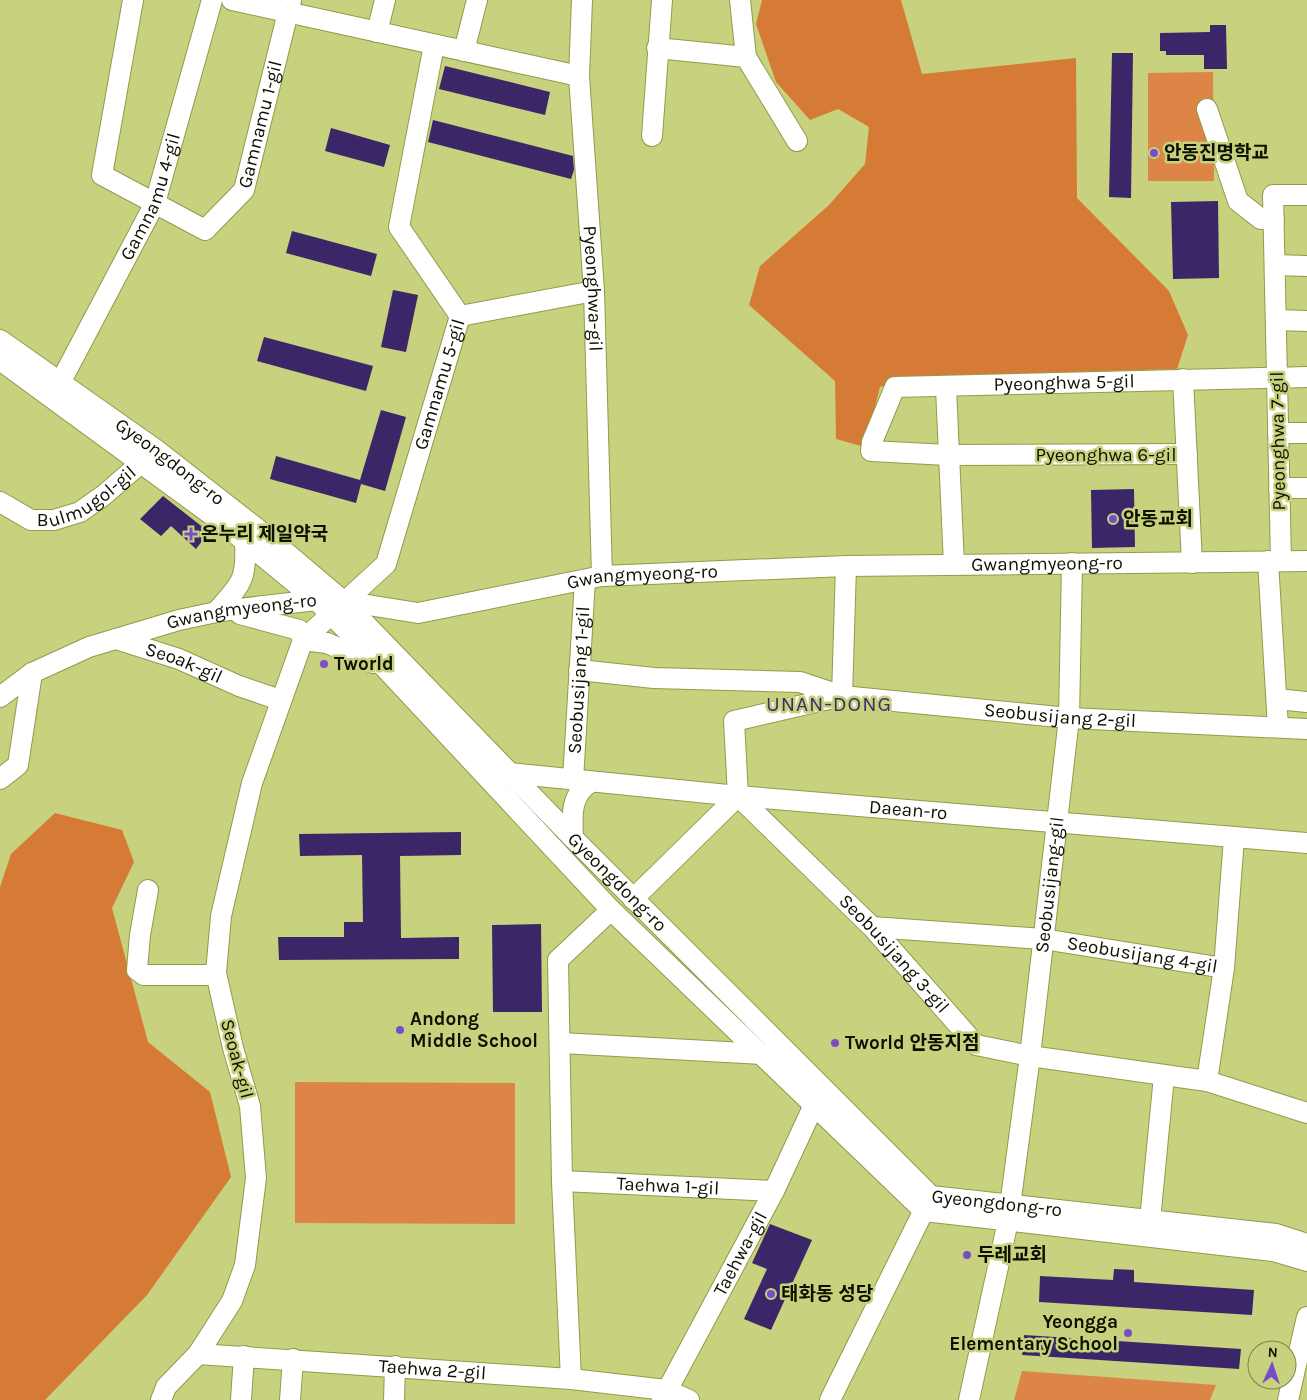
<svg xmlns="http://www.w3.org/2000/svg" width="1307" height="1400" font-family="Karla,'Noto Sans KR',sans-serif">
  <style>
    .green { fill: #dd8546 }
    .forest { fill: #d67b35 }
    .building { fill: #3b2767 }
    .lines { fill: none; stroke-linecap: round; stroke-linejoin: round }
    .minor-casing { stroke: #929b49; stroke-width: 22 }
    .minor { stroke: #fff; stroke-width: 20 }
    .poi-dot { fill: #764ec7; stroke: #c7d17e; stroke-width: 2 }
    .labels { text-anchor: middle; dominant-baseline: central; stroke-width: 5; stroke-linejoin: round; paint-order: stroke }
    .street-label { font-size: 19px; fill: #0e1000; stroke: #c7d17e }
    .poi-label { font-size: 19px; font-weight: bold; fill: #0e1000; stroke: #c7d17e; text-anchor: start }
    .quarter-label { font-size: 21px; letter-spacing: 1px; fill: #3e2c67; stroke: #c7d17e }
  </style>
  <rect width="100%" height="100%" fill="#c7d17e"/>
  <g class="green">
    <polygon points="1213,72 1214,181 1148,181 1148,73"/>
    <polygon points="295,1082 515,1083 515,1224 295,1223"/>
    <polygon points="1022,1371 1216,1385 1210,1400 1014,1400"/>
  </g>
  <g class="forest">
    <polygon points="762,0 901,0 922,74 1076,58 1077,198 1169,291 1188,335 1177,369 912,377 880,387 865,447 836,439 835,381 749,305 760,266 829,205 865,164 869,127 838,109 810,120 776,82 756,24"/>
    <polygon points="55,813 122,830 134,862 112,908 148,1042 210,1092 231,1177 147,1295 45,1400 0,1400 0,887 11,854"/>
  </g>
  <g class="building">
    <polygon points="1210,25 1226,25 1227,69 1204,69 1204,55 1166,55 1166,51 1160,51 1160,33 1210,32"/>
    <polygon points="1112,53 1133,53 1131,198 1109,197"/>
    <polygon points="445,66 550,92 545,115 439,89"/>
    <polygon points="433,120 573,156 574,170 571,179 428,142"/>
    <polygon points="331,128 390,145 384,167 325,151"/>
    <polygon points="1218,201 1219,278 1173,279 1171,202"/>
    <polygon points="292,231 377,254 371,276 286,253"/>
    <polygon points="393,290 418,295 406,352 381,347"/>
    <polygon points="264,337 373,366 366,391 257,361"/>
    <polygon points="381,410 406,417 385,491 361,484 356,503 270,479 276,456 360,480"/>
    <polygon points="1134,489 1135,547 1092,548 1091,490"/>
    <polygon points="163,496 209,532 196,549 171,526 161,536 140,519"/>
    <polygon points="461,832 461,855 400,856 401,938 459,937 459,959 279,960 278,937 344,937 344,922 363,922 362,855 300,856 299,834"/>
    <polygon points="541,924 542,1012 493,1012 492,925"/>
    <polygon points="770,1224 812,1240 771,1330 744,1319 767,1269 752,1263"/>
    <polygon points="1114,1269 1134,1270 1134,1282 1254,1290 1252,1315 1039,1302 1040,1276 1113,1280"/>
    <polygon points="1024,1335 1241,1349 1239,1369 1022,1355"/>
  </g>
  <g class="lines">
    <g class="minor-casing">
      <g id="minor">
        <path id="s1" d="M133 0 102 175 205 230 244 190 291 0"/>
        <polyline points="232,0 579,76"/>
        <path id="s2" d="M582 0 579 76 594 291 602 576"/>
        <polyline points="740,0 746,57 797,141"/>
        <polyline points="377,32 385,0"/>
        <polyline points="657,48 746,57"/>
        <polyline points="464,51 477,0"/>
        <polyline points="1207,109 1238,201 1261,219 1274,219"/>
        <polyline points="652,136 662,0"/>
        <polyline points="1275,265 1307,266"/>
        <polyline points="460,316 594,291"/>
        <polyline points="1276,320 1307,321"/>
        <path id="s3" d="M0 340 155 449 264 534 343 601 573 838 931 1196 1276 1234 1307 1244"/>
        <polyline points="0,360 220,521 316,600 384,667 611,910 924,1211 1273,1251 1307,1261"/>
        <polyline points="1183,379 1192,563"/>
        <path id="s4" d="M60 383 155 203 212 0"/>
        <polyline points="946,388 954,565"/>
        <polyline points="1278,433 1307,433"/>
        <path id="s5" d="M1187 454 948 455 871 451 872 442 895 387 1307 377"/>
        <polyline points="1279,488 1307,488"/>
        <path id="s6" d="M0 502 31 520H54L80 512 104 495 142 462"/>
        <polyline points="1268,561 1278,727"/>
        <polyline points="1281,561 1273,195 1307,195"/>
        <path d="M216 612C241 584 247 581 245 542"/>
        <polyline points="240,614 299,630 303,640 327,643 373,663"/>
        <path id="s7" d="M116 639 179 659 239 686 280 700"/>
        <polyline points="579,670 654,678 800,682 842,696 846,566"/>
        <path id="s8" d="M0 697 32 673 89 647 179 620 221 611 316 600 343 601 418 613 602 576 846 566 1307 561"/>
        <polyline points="1277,699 1307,702"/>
        <path id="s9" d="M509 773 738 796 1307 843"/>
        <polyline points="0,779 18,765 32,673"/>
        <path id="s10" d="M573 780 585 580"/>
        <path id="s11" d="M738 796 872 927 976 1045 1030 1056 1207 1081 1307 1113"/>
        <path id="s12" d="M738 796 734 721 842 696 1069 718 1307 729"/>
        <path d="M573 838C572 815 570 795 591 782"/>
        <polyline points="148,890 140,935 137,970 144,975 216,975"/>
        <polyline points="633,899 738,796"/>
        <path id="s13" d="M872 927 1043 939 1224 968"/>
        <polyline points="561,1043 763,1054"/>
        <polyline points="1207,1081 1224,968 1234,838"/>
        <path id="s14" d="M562 1181 774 1191"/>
        <polyline points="1150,1220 1164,1076"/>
        <path id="s15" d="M198 1354 571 1379 666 1390 689 1400"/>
        <polyline points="571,1379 562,1181 558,960 611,910"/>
        <path id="s16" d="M161 1400 166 1387 198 1354 232 1301 245 1265 256 1178 250 1106 233 1048 216 973 221 916 252 783 303 640 386 564 460 316 399 227 434 45"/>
        <polyline points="241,1400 244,1356"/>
        <polyline points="290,1400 293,1359"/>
        <polyline points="394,1400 395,1366"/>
        <path id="s17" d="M662 1400 774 1191 814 1105"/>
        <polyline points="830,1400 929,1200"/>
        <path id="s18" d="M969 1400 1008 1221 1030 1056 1069 718 1072 563"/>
        <polyline points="1288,1400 1307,1317"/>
      </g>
    </g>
    <use href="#minor" class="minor"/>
  </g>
  <g class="poi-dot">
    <circle cx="1154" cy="153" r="5"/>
    <circle cx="1113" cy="519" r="5"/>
    <path d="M188.5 526.5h5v5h5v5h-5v5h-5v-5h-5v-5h5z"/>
    <circle cx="324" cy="664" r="5"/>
    <circle cx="400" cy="1030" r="5"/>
    <circle cx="835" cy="1043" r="5"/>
    <circle cx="967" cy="1255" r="5"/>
    <circle cx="771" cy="1294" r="5"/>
    <circle cx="1128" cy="1333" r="5"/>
  </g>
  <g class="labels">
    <g class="street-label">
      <text stroke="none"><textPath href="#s1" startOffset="418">Gamnamu 1-gil</textPath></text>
      <text stroke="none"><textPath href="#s4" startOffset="208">Gamnamu 4-gil</textPath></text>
      <text stroke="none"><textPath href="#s2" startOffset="289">Pyeonghwa-gil</textPath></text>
      <text stroke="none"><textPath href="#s16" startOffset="1104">Gamnamu 5-gil</textPath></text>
      <text stroke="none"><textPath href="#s5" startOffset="554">Pyeonghwa 5-gil</textPath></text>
      <text transform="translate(1278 441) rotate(-91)">Pyeonghwa 7-gil</text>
      <text x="1106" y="455">Pyeonghwa 6-gil</text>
      <text stroke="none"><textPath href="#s3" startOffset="209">Gyeongdong-ro</textPath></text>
      <text stroke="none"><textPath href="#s6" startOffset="98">Bulmugol-gil</textPath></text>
      <text stroke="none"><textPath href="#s8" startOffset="1071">Gwangmyeong-ro</textPath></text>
      <text stroke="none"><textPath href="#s8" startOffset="666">Gwangmyeong-ro</textPath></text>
      <text stroke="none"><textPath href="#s8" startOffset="260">Gwangmyeong-ro</textPath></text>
      <text stroke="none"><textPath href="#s7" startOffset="72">Seoak-gil</textPath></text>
      <text stroke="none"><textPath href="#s10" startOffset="100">Seobusijang 1-gil</textPath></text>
      <text stroke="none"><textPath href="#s12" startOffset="405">Seobusijang 2-gil</textPath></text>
      <text stroke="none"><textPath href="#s9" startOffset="401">Daean-ro</textPath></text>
      <text stroke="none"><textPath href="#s3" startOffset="824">Gyeongdong-ro</textPath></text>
      <text stroke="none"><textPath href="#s18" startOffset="522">Seobusijang-gil</textPath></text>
      <text stroke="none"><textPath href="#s13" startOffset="272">Seobusijang 4-gil</textPath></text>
      <text stroke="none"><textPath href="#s11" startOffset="222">Seobusijang 3-gil</textPath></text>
      <text transform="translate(237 1059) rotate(75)">Seoak-gil</text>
      <text stroke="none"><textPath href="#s14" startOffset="106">Taehwa 1-gil</textPath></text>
      <text stroke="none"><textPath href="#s3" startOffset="1334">Gyeongdong-ro</textPath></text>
      <text stroke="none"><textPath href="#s17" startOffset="166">Taehwa-gil</textPath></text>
      <text stroke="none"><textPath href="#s15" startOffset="235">Taehwa 2-gil</textPath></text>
    </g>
    <g class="poi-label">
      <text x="1164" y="153">안동진명학교</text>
      <text x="1123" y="519">안동교회</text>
      <text x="201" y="534">온누리 제일약국</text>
      <text x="334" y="664">Tworld</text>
      <text x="410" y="1019">Andong<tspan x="410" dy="22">Middle School</tspan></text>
      <text x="845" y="1043">Tworld 안동지점</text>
      <text x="977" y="1255">두레교회</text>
      <text x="781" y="1294">태화동 성당</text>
      <text x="1118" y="1322" text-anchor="end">Yeongga<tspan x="1118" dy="22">Elementary School</tspan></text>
    </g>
    <g class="quarter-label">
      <text x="829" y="704">UNAN-DONG</text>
    </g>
  </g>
  <g transform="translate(1272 1365) rotate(3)"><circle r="24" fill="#c7d17e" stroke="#7d844c"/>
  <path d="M0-4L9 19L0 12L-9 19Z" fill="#764ec7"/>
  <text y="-8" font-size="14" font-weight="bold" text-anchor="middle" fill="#0e1000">N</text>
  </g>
</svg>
